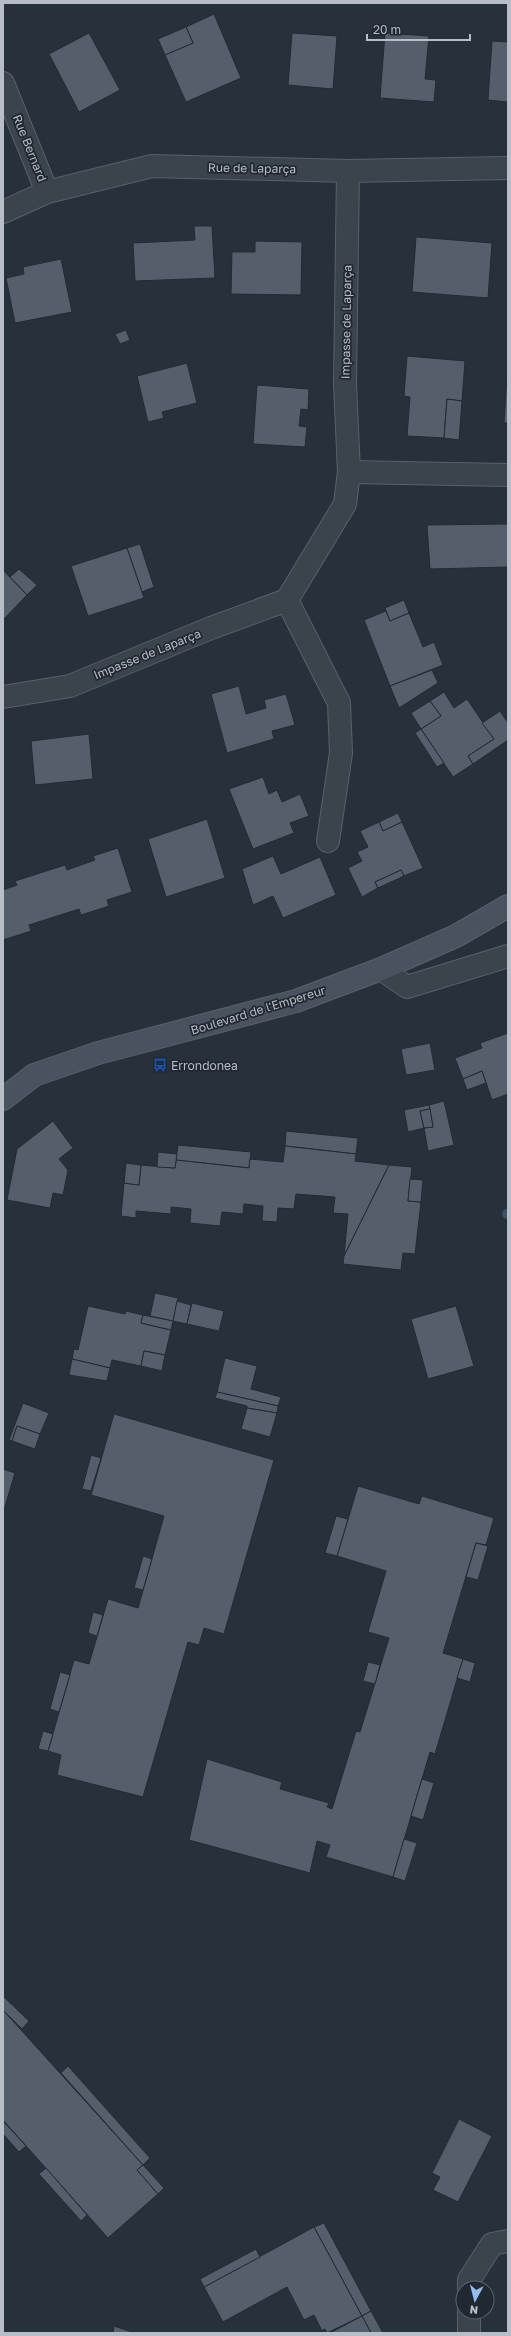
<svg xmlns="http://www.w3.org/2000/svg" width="511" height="2336" font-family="'Golos Text',sans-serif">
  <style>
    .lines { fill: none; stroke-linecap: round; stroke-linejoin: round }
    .stream { stroke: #3e5063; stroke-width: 10 }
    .building { fill: #555f6c; stroke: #222a34 }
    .minor-casing { stroke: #59616b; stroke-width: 24 }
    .secondary-casing { stroke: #59616b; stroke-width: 24 }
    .minor { stroke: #3b434d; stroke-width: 22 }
    .secondary { stroke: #49525f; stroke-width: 22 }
    .labels { text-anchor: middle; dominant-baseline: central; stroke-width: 3.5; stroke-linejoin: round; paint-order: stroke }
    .street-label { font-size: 12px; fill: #b7bec8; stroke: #202832 }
    .poi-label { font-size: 12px; fill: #b7bec8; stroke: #202832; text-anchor: start }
  </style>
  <rect width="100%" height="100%" fill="#27313c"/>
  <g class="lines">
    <polyline class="stream" points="507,1214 508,1214"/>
  </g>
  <g class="building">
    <polygon points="214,14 241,78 186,102 165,55 193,43 186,27"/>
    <polygon points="186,27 193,43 165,55 158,39"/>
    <polygon points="89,33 120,90 79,112 49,54"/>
    <polygon points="292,33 337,36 333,89 288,85"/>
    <polygon points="385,33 429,36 425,79 436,80 434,102 380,98"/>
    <polygon points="492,41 508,42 508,102 488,100"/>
    <polygon points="194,226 212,226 215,278 135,281 133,243 195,240"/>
    <polygon points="416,237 492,243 488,298 412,292"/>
    <polygon points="255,241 302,242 301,295 231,294 232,252 255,252"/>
    <polygon points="61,259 72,312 15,323 6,278 24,274 23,267"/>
    <polygon points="126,330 130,340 120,344 115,334"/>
    <polygon points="407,356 465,361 462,401 447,399 444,438 407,436 410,397 404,396"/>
    <polygon points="187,363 197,403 162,412 164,418 148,422 137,376"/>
    <polygon points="507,376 508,376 508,423 504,423"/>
    <polygon points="257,385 309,389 308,410 301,409 299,426 307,427 305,447 253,444"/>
    <polygon points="447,399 462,401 459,440 444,438"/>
    <polygon points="508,524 508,567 430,569 427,525"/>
    <polygon points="140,544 154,587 142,592 127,548"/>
    <polygon points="127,548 144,598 88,616 71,566"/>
    <polygon points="19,569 37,585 27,595 10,577"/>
    <polygon points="3,570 27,595 3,620"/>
    <polygon points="404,600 409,613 390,621 385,608"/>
    <polygon points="386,611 390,621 409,613 423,647 434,642 443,665 390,686 364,620"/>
    <polygon points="432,670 438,683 399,708 390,686"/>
    <polygon points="239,686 246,714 266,708 264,700 286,694 295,725 272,731 274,739 227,753 211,694"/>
    <polygon points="444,692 454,708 467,699 494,739 468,756 473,764 453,777 421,729 441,716 430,701"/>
    <polygon points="430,701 441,716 421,729 411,713"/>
    <polygon points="500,711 508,723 508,740 473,764 468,756 494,739 482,723"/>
    <polygon points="421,729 444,763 437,767 415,733"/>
    <polygon points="89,734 93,779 35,785 31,741"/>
    <polygon points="263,777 269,794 277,790 282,802 300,794 309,816 290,823 294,833 253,849 229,789"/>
    <polygon points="398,813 402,822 383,831 379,822"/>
    <polygon points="207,819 225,878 166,897 148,839"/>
    <polygon points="379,822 383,831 402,822 423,868 404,876 401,870 375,882 378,888 362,897 348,868 362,861 357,852 368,847 360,831"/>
    <polygon points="118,848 132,892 107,900 109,906 81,915 79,909 29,925 31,931 3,940 3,890 17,885 15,881 65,865 67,870 95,860 93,856"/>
    <polygon points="273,856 281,874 320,857 336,895 283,918 273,896 253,905 242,869"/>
    <polygon points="401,870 404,876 378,888 375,882"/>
    <polygon points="508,1033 508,1094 492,1100 482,1071 463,1079 455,1058 482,1048 480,1043"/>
    <polygon points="430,1043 435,1070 406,1075 401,1049"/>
    <polygon points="482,1071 486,1083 467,1090 463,1079"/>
    <polygon points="444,1101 454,1145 428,1151 424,1128 433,1127 429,1105"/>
    <polygon points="429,1105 430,1109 420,1111 424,1128 408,1132 404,1110"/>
    <polygon points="430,1109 433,1127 424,1128 420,1111"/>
    <polygon points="53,1121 73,1148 59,1159 68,1170 63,1195 53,1193 50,1208 7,1200 17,1149"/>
    <polygon points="286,1131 358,1138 356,1154 285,1146"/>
    <polygon points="178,1145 251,1152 249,1168 176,1160"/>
    <polygon points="285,1146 356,1154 355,1161 389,1165 344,1256 348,1214 333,1213 335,1197 296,1194 294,1209 278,1208 277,1222 262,1221 263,1206 244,1204 243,1214 222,1212 220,1226 190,1223 191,1209 171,1207 171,1214 136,1211 136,1218 121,1216 124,1183 139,1185 141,1165 175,1168 176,1160 249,1168 250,1159 283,1162"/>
    <polygon points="158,1152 177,1154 175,1168 157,1167"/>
    <polygon points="126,1163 141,1165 139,1185 124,1183"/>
    <polygon points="389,1165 412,1167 408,1201 421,1202 415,1254 403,1253 401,1270 343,1264 344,1256"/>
    <polygon points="410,1179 423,1180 421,1202 408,1201"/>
    <polygon points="155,1293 178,1298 173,1321 150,1316"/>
    <polygon points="177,1301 191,1305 187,1324 173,1321"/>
    <polygon points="192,1303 224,1311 219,1331 187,1324"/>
    <polygon points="88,1306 125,1314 126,1311 143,1315 141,1323 171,1330 165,1355 144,1351 141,1366 112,1360 110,1368 72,1359 74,1349 78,1350"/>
    <polygon points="456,1306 474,1366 428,1379 411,1319"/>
    <polygon points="143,1315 173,1321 171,1330 141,1323"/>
    <polygon points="144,1351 165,1355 162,1371 141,1366"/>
    <polygon points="225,1358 257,1366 251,1389 281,1397 278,1406 217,1392"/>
    <polygon points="72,1359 110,1368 107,1381 69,1375"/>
    <polygon points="217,1392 278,1406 277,1413 247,1408 247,1406 215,1398"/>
    <polygon points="23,1403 49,1413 40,1434 17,1426 12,1441 9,1440"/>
    <polygon points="247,1408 277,1413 270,1437 241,1429"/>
    <polygon points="114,1414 274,1460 224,1634 204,1628 199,1645 188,1642 143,1797 57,1775 61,1755 48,1751 74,1660 89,1664 108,1599 138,1608 164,1516 91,1495"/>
    <polygon points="17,1426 40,1434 35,1449 12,1441"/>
    <polygon points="91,1455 101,1458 91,1491 82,1489"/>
    <polygon points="3,1469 15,1473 3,1513"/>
    <polygon points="358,1486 419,1504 422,1496 494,1518 486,1545 476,1543 443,1653 463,1659 435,1754 430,1752 393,1877 326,1857 330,1845 317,1841 310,1873 189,1840 207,1759 282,1782 280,1789 329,1803 327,1807 332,1809 356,1731 360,1732 389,1638 368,1632 386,1571 337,1556"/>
    <polygon points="336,1516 348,1519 337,1556 325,1553"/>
    <polygon points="476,1543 488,1546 478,1580 466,1577"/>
    <polygon points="143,1556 152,1559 143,1590 134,1588"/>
    <polygon points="93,1612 103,1615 97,1636 88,1633"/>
    <polygon points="463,1659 475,1663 470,1682 457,1678"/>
    <polygon points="368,1662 380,1665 375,1684 363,1681"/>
    <polygon points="60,1672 70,1675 59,1712 50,1709"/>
    <polygon points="43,1731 53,1734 48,1751 38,1749"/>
    <polygon points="422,1779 434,1783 423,1820 411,1816"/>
    <polygon points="404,1839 417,1843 405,1881 393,1877"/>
    <polygon points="3,1996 29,2021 22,2029 3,2010"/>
    <polygon points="3,2010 143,2165 137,2170 158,2194 108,2238 3,2120"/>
    <polygon points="68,2066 150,2158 143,2165 61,2073"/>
    <polygon points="459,2119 492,2136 458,2202 433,2190 440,2177 432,2173"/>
    <polygon points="4,2122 26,2146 19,2152 3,2134"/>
    <polygon points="143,2165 164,2188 158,2194 137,2170"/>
    <polygon points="46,2168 87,2215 81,2221 39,2174"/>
    <polygon points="324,2223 371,2311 362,2316 314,2227"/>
    <polygon points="314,2227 362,2316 327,2333 325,2329 322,2331 314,2315 304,2320 287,2287 223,2322 204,2287"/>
    <polygon points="256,2249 260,2257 204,2287 200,2279"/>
    <polygon points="371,2311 383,2333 371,2333 362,2316"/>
    <polygon points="362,2316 371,2333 330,2333"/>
    <polygon points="114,2326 135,2333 113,2333"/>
  </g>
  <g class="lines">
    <g class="minor-casing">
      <g id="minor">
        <polyline points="3,83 47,192"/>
        <polyline points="3,212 47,192 152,166 348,171 508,168"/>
        <polyline points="349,472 508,475"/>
        <polyline points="287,600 339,703 341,753 328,841"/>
        <polyline points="3,697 70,686 211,628 287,600 345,504 349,472 345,384 348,171"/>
        <polyline points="381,969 407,987 508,956"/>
        <polyline points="469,2288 469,2280 492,2244 508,2241"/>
        <polyline points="469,2312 469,2333"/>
      </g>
    </g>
    <g class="secondary-casing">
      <polyline id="secondary" points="3,1099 34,1075 98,1053 296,1001 381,969 456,936 508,906"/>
    </g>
    <use href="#minor" class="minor"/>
    <use href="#secondary" class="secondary"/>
  </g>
  <defs>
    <g id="bus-bare" transform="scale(1.08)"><path d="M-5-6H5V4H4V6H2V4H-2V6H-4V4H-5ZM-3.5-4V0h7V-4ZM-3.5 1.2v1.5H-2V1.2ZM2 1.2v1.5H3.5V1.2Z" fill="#1a4fb4" stroke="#202832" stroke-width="2.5" paint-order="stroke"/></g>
  </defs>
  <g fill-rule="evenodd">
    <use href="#bus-bare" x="160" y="1065"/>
  </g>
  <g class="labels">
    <g class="street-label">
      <text transform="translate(30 148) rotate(68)">Rue Bernard</text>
      <text transform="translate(252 168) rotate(1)">Rue de Laparça</text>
      <text transform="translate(346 322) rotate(-89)">Impasse de Laparça</text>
      <text transform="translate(147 654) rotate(-22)">Impasse de Laparça</text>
      <text transform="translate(258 1010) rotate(-17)">Boulevard de l'Empereur</text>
    </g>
    <g class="poi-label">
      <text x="171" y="1065">Errondonea</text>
    </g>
  </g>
  <rect width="511" height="2336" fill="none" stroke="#b7bec8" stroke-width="8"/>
  <g transform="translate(475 2300) rotate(187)"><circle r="19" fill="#202832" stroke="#5c646e"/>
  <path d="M0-3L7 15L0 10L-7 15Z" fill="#96bcee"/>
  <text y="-6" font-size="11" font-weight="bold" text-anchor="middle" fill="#b7bec8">N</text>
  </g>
  <path d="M367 34v6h103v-6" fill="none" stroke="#b7bec8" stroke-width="2"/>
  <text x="373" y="34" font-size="12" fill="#b7bec8" stroke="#202832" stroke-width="3" paint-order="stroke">20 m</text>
</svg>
